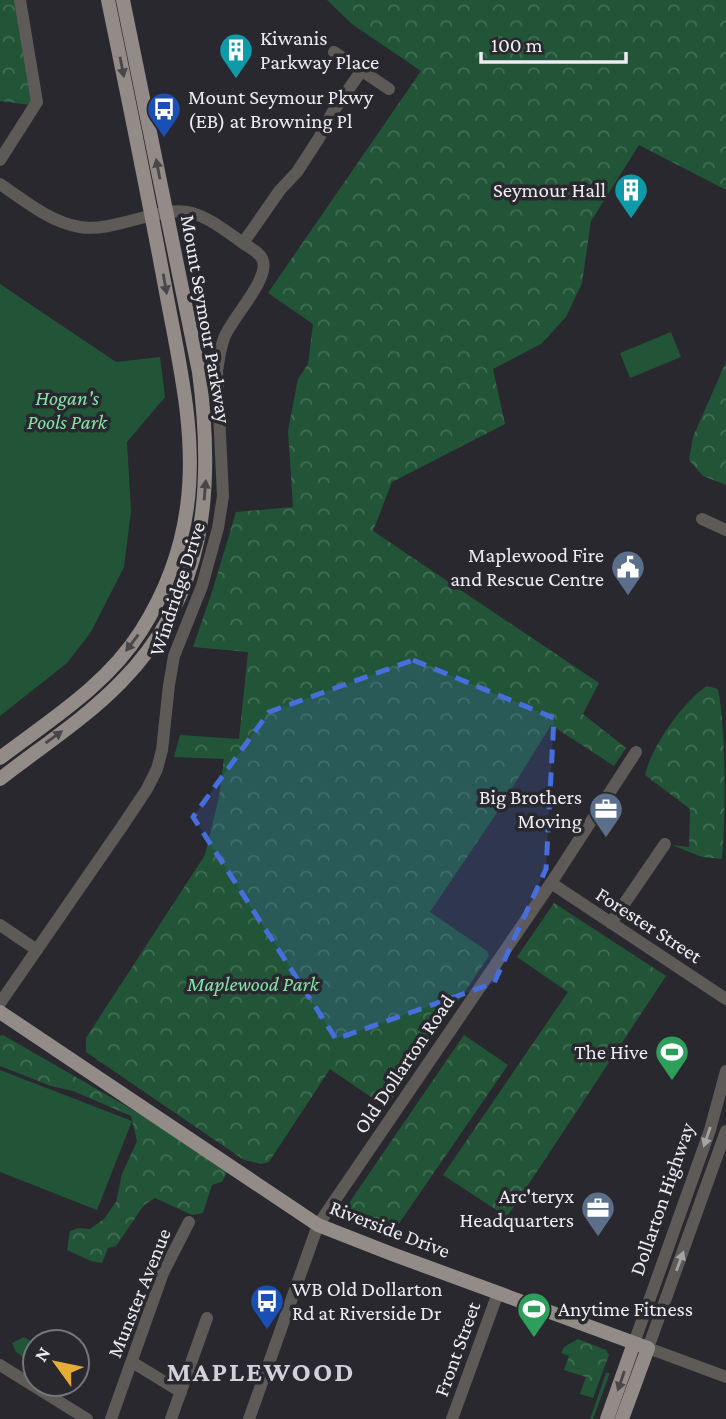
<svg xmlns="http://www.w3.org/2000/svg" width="726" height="1419" font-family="'Crimson Pro',serif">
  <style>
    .green { fill: #225537 }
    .forest { fill: url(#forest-crowns) }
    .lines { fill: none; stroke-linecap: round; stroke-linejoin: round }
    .minor { stroke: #5e5a58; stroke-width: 12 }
    .major { stroke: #928b87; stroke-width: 14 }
    .oneway { fill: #484649 }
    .oneway2 { fill: #a6a3a4 }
    .marked { fill: #476edd; fill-opacity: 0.2; stroke: #476edd; stroke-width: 5; stroke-dasharray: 14 9; stroke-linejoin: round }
    .labels { text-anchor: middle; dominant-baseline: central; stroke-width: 7; stroke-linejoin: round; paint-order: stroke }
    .poi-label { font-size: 21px; fill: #edecf1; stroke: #29282e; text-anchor: end }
    .street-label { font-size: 21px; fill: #edecf1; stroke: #29282e }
    .park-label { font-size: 21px; font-style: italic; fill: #84e2a8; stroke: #29282e }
    .district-label { font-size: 28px; font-weight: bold; letter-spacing: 2px; fill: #d2d1da; stroke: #29282e }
  </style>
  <defs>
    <pattern id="forest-crowns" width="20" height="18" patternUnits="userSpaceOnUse" patternTransform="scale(1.75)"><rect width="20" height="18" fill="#225537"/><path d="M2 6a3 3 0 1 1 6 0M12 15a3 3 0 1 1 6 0" fill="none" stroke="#426e54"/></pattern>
  </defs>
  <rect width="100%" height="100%" fill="#29282e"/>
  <g class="green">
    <polygon points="0,284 116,362 160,357 165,397 127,442 131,511 124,567 91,632 67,663 0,716"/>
    <polygon points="671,332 681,357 630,378 620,353"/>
    <polygon points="0,1070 132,1121 97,1210 0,1172"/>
    <polygon points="24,1337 35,1344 35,1363 33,1364 16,1352 12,1343"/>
    <polygon points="606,1373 610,1373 593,1419 590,1419"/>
  </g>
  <g class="forest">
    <polygon points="0,0 15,0 32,84 31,105 0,101"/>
    <polygon points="327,0 726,0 726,190 639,145 591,221 582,283 566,317 541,344 493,369 505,424 392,482 373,531 599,683 583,714 626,748 614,766 551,725 496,814 430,912 487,951 489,956 388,1105 384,1106 330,1069 269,1162 261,1164 244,1160 86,1052 86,1038 205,855 219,797 224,759 174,757 180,735 239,739 248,652 193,647 212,592 236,512 293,507 288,431 298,379 308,364 313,324 268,293 421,71 352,24"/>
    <polygon points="726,362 726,485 703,476 689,460 693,437"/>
    <path d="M707 686 718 689C726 729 726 816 722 859L702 857 672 845 689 847 690 809 645 775C651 748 683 701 707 686Z"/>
    <polygon points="554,903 666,976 507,1217 443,1175 568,992 517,957"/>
    <polygon points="3,1035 159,1125 227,1172 222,1182 212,1185 203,1213 192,1215 155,1198 144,1205 116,1246 108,1248 102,1263 91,1261 67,1250 70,1231 78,1228 90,1229 104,1219 116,1202 122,1174 137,1141 131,1116 73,1091 51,1086 0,1066 0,1036"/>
    <polygon points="464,1035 508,1065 389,1238 338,1219"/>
    <polygon points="578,1339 606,1350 609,1355 593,1398 580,1394 586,1377 564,1370 569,1356 561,1353 564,1347"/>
  </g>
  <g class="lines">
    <g class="minor">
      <polyline points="334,52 389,89"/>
      <polyline points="0,160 37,102 20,0"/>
      <path d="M0 184C25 201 50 222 80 227 114 233 163 204 192 213 210 218 227 232 243 243"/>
      <polyline points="702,519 726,530"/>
      <polyline points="551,883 726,999"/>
      <polyline points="611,923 665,844"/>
      <polyline points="0,925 37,950"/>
      <path d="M0 1003 123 825 147 789 157 769 162 750 169 685 174 656 202 586 218 528 223 496 217 371C219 360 220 349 224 338 231 319 269 280 263 261 261 253 250 248 243 243L280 190 297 172 319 138 332 113 362 70"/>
      <polyline points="726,1131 648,1348 726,1377"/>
      <polyline points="634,1343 710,1130 726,1071"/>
      <polyline points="132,1362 181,1392"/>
      <polyline points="0,1365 87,1419"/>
      <polyline points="111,1419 163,1273 189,1222"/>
      <polyline points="171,1419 207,1318"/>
      <polyline points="249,1419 318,1225 551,883 636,752"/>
      <polyline points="452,1419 498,1293"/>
    </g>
    <g class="major">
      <path d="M0 758C50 720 107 685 141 631 165 593 181 552 187 507 197 435 179 362 166 292 148 194 128 97 108 0"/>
      <path d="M0 779C41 747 85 719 121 682 208 594 214 487 199 372L123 0"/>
      <polyline points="0,1012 318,1225 392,1254 648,1348 622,1419"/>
      <polyline points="607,1419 634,1343"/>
    </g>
  </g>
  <defs><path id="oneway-solid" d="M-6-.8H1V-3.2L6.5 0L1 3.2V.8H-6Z" transform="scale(1.75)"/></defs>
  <g class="oneway">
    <use href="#oneway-solid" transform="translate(122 67) rotate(79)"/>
    <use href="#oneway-solid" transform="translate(158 169) rotate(-101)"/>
    <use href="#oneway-solid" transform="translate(165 284) rotate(80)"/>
    <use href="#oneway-solid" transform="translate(205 490) rotate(-85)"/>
    <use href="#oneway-solid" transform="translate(132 643) rotate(127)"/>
    <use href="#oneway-solid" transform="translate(54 737) rotate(-36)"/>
    <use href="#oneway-solid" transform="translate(621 1381) rotate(109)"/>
  </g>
  <g class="oneway2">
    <use href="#oneway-solid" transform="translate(707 1137) rotate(109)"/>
    <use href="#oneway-solid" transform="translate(680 1261) rotate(-70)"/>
  </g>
  <path class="marked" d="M413 660 554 718 546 869 494 983 336 1039 193 817 269 712Z"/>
  <defs>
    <g id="building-pin" transform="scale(1.75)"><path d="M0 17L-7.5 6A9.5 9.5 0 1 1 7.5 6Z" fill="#0f9aa8" stroke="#29282e"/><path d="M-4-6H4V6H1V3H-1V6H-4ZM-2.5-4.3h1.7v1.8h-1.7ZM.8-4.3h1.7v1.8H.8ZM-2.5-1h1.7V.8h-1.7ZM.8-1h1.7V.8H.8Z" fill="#fff"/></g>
    <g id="bus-pin" transform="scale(1.75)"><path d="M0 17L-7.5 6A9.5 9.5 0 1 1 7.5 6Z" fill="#1a4fb4" stroke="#29282e"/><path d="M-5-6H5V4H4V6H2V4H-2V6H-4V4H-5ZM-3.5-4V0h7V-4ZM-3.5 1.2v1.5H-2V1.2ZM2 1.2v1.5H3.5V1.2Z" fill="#fff"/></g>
    <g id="civic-pin" transform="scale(1.75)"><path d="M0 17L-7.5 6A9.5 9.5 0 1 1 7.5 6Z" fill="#5c6f8a" stroke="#29282e"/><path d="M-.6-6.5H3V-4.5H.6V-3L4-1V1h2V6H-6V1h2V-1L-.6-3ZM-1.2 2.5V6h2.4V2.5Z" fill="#fff"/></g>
    <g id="office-pin" transform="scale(1.75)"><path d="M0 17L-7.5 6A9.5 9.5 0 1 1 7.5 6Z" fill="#5c6f8a" stroke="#29282e"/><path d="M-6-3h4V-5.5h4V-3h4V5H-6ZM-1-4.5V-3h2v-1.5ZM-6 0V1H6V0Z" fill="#fff"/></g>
    <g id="stadium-pin" transform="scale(1.75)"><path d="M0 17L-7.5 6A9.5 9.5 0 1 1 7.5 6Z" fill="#2e9e5b" stroke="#29282e"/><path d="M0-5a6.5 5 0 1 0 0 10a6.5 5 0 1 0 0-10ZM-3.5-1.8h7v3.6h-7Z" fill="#fff"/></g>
  </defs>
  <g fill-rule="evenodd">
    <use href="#building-pin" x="236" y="50"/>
    <use href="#bus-pin" x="164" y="109"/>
    <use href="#building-pin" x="631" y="190"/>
    <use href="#civic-pin" x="628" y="567"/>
    <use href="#office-pin" x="606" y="809"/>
    <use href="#stadium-pin" x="672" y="1052"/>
    <use href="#office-pin" x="598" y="1208"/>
    <use href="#bus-pin" x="267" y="1301"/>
    <use href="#stadium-pin" x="534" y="1309"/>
  </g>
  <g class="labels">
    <g class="poi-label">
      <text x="260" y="38" text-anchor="start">Kiwanis<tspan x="260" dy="24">Parkway Place</tspan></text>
      <text x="188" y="97" text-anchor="start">Mount Seymour Pkwy<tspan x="188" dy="24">(EB) at Browning Pl</tspan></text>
      <text x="606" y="190">Seymour Hall</text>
      <text x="604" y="555">Maplewood Fire<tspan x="604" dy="24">and Rescue Centre</tspan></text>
      <text x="582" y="797">Big Brothers<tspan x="582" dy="24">Moving</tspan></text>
      <text x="648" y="1052">The Hive</text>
      <text x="574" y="1196">Arc'teryx<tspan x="574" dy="24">Headquarters</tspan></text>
      <text x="292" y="1289" text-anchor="start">WB Old Dollarton<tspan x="292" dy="24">Rd at Riverside Dr</tspan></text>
      <text x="558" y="1309" text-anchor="start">Anytime Fitness</text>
    </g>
    <g class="street-label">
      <text transform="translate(206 319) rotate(80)">Mount Seymour Parkway</text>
      <text transform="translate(177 589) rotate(-72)">Windridge Drive</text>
      <text transform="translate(649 925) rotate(33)">Forester Street</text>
      <text transform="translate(404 1064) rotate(-56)">Old Dollarton Road</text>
      <text transform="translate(662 1199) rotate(-71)">Dollarton Highway</text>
      <text transform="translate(390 1229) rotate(21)">Riverside Drive</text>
      <text transform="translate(139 1293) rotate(-68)">Munster Avenue</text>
      <text transform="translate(457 1349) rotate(-70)">Front Street</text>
    </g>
    <g class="park-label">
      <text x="67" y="398">Hogan's<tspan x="67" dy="24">Pools Park</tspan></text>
      <text x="253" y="984">Maplewood Park</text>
    </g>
    <g class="district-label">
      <text x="261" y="1371">MAPLEWOOD</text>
    </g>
  </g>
  <g transform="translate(56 1363) rotate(303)"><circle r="33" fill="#29282e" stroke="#77767c" stroke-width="2"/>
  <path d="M0-5L12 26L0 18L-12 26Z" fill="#e6ad36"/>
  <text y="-10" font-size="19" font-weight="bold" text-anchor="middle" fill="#edecf1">N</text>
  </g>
  <path d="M481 52v10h145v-10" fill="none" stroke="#edecf1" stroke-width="3.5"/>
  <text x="491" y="52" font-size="21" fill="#edecf1" stroke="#29282e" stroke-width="5" paint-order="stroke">100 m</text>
</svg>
